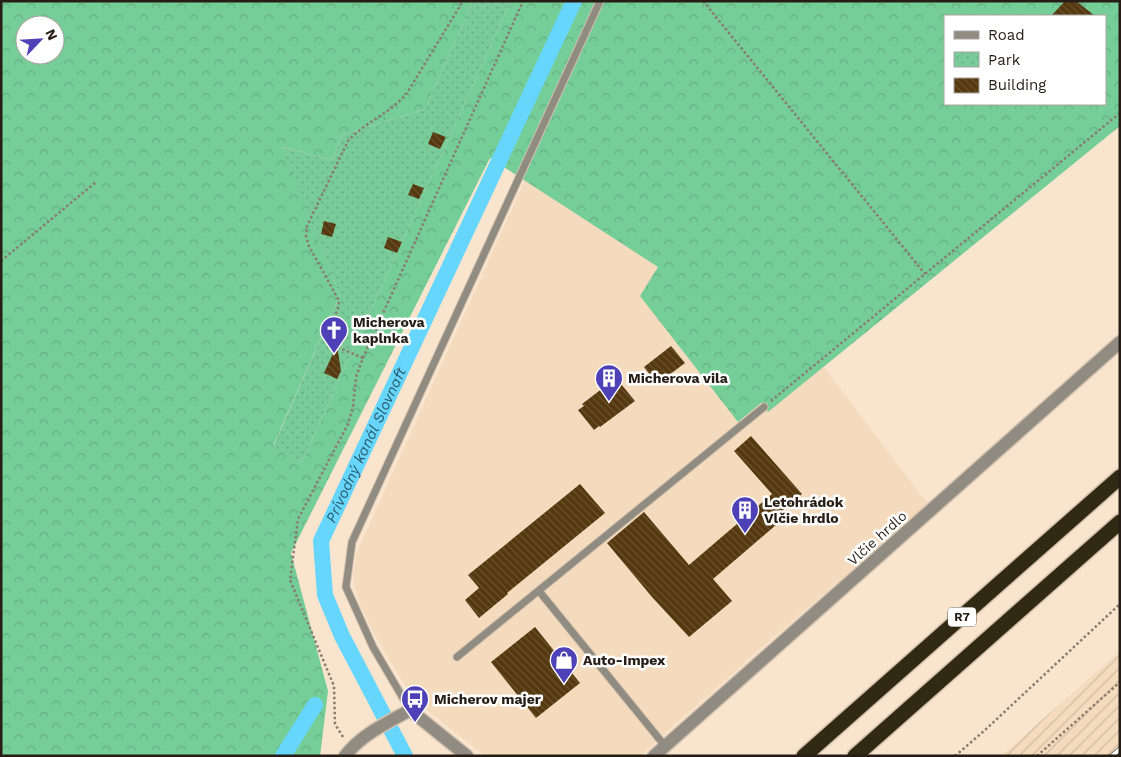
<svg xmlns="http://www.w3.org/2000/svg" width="1121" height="757" font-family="'Work Sans',sans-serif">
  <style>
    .built { fill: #f4dbbd }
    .industrial { fill: url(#industrial-furrows) }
    .forest { fill: url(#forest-crowns); fill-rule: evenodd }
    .park { fill: url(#park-dots) }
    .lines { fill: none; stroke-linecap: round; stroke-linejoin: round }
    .canal { stroke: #67d6fd; stroke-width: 16 }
    .building { fill: url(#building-back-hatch) }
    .service-casing { stroke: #d3c1ad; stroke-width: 9 }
    .minor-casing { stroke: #d3c1ad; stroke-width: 15 }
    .motorway-casing { stroke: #d3c1ad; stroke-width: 18 }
    .path { stroke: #8a7c6d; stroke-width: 2.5; stroke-dasharray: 2.5 2.5; stroke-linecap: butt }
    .service { stroke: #918c81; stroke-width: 7 }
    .minor { stroke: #918c81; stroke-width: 12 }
    .motorway { stroke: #322913; stroke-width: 15 }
    .rail-casing { stroke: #5a4f44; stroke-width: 5.5 }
    .rail { stroke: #fff; stroke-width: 4; stroke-dasharray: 11; stroke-linecap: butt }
    .labels { text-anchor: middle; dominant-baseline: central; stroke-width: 5; stroke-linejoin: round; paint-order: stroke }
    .shield { fill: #fff; stroke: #67625c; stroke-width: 1 }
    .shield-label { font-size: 12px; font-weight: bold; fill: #261e16 }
    .poi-label { font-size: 14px; font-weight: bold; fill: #261e16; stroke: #fff; text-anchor: start }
    .street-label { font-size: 14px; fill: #261e16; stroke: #fff }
    .water-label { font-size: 15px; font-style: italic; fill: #2b5a6a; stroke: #fff }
  </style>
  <defs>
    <pattern id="industrial-furrows" width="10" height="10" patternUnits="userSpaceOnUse" patternTransform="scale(1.25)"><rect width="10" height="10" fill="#f4dbbd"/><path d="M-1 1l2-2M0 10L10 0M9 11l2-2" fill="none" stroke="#d1bca2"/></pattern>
    <pattern id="forest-crowns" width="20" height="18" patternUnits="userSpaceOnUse" patternTransform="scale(1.25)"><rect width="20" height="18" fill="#75cd98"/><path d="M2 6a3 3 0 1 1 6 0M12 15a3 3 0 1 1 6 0" fill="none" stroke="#65b082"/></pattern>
    <pattern id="park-dots" width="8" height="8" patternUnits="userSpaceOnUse" patternTransform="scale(1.25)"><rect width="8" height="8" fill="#79cb99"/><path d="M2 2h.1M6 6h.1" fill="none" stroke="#68ae83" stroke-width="1.8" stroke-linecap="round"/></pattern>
    <pattern id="building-back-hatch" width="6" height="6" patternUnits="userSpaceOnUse" patternTransform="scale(1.25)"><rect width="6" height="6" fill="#55380e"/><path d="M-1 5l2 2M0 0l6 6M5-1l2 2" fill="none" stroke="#6a5230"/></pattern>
  </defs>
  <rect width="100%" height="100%" fill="#f9e5ce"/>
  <polygon class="built" points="525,180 658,267 738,422 761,403 769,411 823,366 928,504 783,629 640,756 485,756 414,700 374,634 358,601 353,576 356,554"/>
  <polygon class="industrial" points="1120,651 1120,756 1001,756"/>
  <path class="forest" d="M1 1H473L425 109 342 135 332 160 283 147 340 295 273 446 302 462 511 1H1120V126L768 412 761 403 738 422 640 296 658 267 490 158 291 553 328 691 320 756H1ZM945 16H1105V104H945ZM25 25H55V55H25Z"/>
  <polygon class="park" points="473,1 511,1 302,462 273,447 340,295 282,147 332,160 342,135 425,109"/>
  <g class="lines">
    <g class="canal">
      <polyline points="283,756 315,705"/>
      <path id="s1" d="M405 756 342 636 325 595 321 541 574 1"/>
    </g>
  </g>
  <g class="building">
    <polygon points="1065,1 1076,1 1095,16 1051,16"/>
    <polygon points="433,132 446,137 440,149 428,144"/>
    <polygon points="413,184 424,188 419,199 408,195"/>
    <polygon points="324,221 336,224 332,237 321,234"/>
    <polygon points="388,237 402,242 397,253 384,248"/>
    <polygon points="337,345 341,371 337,379 324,373"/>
    <polygon points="671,346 685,363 657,384 644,367"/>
    <polygon points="616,378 635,401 600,427 599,426 594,430 578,410 584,406 582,404"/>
    <polygon points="751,436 802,494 779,514 783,519 713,579 732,601 689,637 652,597 607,543 644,512 689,565 772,494 734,451"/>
    <polygon points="580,484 605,513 507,593 508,594 479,618 465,600 479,588 468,575"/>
    <polygon points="535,627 580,683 536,718 491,662"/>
  </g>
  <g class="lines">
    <g class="service-casing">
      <g id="service">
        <polyline points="539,591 665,746"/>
        <polyline points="457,657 764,407"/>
        <polyline points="410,710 373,647 346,587 352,542 600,1"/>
      </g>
    </g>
    <g class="minor-casing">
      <g id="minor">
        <path d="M345 756C362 734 387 723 410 710L467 756"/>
        <polyline points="654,756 1120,342"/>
      </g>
    </g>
    <g class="motorway-casing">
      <g id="motorway">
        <polyline points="804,756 1120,477"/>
        <polyline points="855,756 1120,522"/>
      </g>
    </g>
    <g class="path">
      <polyline points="703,1 925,274"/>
      <polyline points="1,261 96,182"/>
      <path d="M363 358 326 342 339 305 338 299 309 246 306 236 307 226 348 141C365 122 391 113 407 93L463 1"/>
      <polyline points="771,401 1120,113"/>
      <polyline points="343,737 335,724 334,686 290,580 298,519 348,424 353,407 356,377 363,358 523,1"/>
      <polyline points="955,756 984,731 1120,604"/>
      <polyline points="1037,756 1120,682"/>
    </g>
    <use href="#service" class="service"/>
    <use href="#minor" class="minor"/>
    <use href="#motorway" class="motorway"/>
    <g class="rail-casing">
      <polyline id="rail" points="1112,756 1120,749"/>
    </g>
    <use href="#rail" class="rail"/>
  </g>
  <defs>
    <g id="church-pin" transform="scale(1.4375)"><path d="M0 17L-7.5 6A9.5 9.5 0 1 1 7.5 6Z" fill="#4e40b7" stroke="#fff"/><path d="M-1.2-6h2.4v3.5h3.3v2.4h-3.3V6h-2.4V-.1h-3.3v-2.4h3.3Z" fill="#fff"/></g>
    <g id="building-pin" transform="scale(1.4375)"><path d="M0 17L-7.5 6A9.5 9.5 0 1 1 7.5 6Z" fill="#4e40b7" stroke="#fff"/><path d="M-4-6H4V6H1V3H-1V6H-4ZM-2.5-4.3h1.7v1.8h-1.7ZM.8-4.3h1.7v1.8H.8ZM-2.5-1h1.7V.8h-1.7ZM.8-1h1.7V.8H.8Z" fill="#fff"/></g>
    <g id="shop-pin" transform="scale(1.4375)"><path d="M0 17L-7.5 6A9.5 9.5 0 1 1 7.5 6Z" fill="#4e40b7" stroke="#fff"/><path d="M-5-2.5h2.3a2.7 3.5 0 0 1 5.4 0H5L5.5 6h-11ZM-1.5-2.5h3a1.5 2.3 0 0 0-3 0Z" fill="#fff"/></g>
    <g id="bus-pin" transform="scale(1.4375)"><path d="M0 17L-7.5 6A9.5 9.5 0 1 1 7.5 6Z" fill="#4e40b7" stroke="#fff"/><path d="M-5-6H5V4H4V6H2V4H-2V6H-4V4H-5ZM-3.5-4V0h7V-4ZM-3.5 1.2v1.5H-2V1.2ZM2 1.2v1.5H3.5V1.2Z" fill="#fff"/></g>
  </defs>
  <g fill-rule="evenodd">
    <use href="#church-pin" x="334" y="330"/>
    <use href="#building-pin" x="609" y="378"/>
    <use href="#building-pin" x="745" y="510"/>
    <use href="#shop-pin" x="564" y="660"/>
    <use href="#bus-pin" x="415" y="699"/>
  </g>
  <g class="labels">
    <rect class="shield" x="948" y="607.5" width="28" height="19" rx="4"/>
    <g class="shield-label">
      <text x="962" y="617">R7</text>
    </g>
    <g class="poi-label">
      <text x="353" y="322">Micherova<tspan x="353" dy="16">kaplnka</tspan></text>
      <text x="628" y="378">Micherova vila</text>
      <text x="764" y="502">Letohrádok<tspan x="764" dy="16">Vlčie hrdlo</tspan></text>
      <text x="583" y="660">Auto-Impex</text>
      <text x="434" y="699">Micherov majer</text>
    </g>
    <g class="street-label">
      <text transform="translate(877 538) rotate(-42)">Vlčie hrdlo</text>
    </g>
    <g class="water-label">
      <text stroke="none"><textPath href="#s1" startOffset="340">Prívodný kanál Slovnaft</textPath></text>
    </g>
  </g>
  <rect width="1121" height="757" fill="none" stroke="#261e16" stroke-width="5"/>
  <rect x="944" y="15" width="162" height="90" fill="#ffffff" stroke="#a8a5a2"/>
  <rect x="954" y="31" width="25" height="8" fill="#918c81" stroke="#a8a5a2"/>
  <text x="988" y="40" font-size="15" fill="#261e16">Road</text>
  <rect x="954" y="52" width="25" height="15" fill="url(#park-dots)" stroke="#a8a5a2"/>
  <text x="988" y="65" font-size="15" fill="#261e16">Park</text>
  <rect x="954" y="78" width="25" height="15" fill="url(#building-back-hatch)" stroke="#a8a5a2"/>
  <text x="988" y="90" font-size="15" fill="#261e16">Building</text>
  <g transform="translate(40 40) rotate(65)"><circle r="24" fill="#ffffff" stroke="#a8a5a2"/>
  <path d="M0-4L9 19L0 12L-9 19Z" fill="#4e40b7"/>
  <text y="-8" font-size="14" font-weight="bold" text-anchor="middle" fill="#261e16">N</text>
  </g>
</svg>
